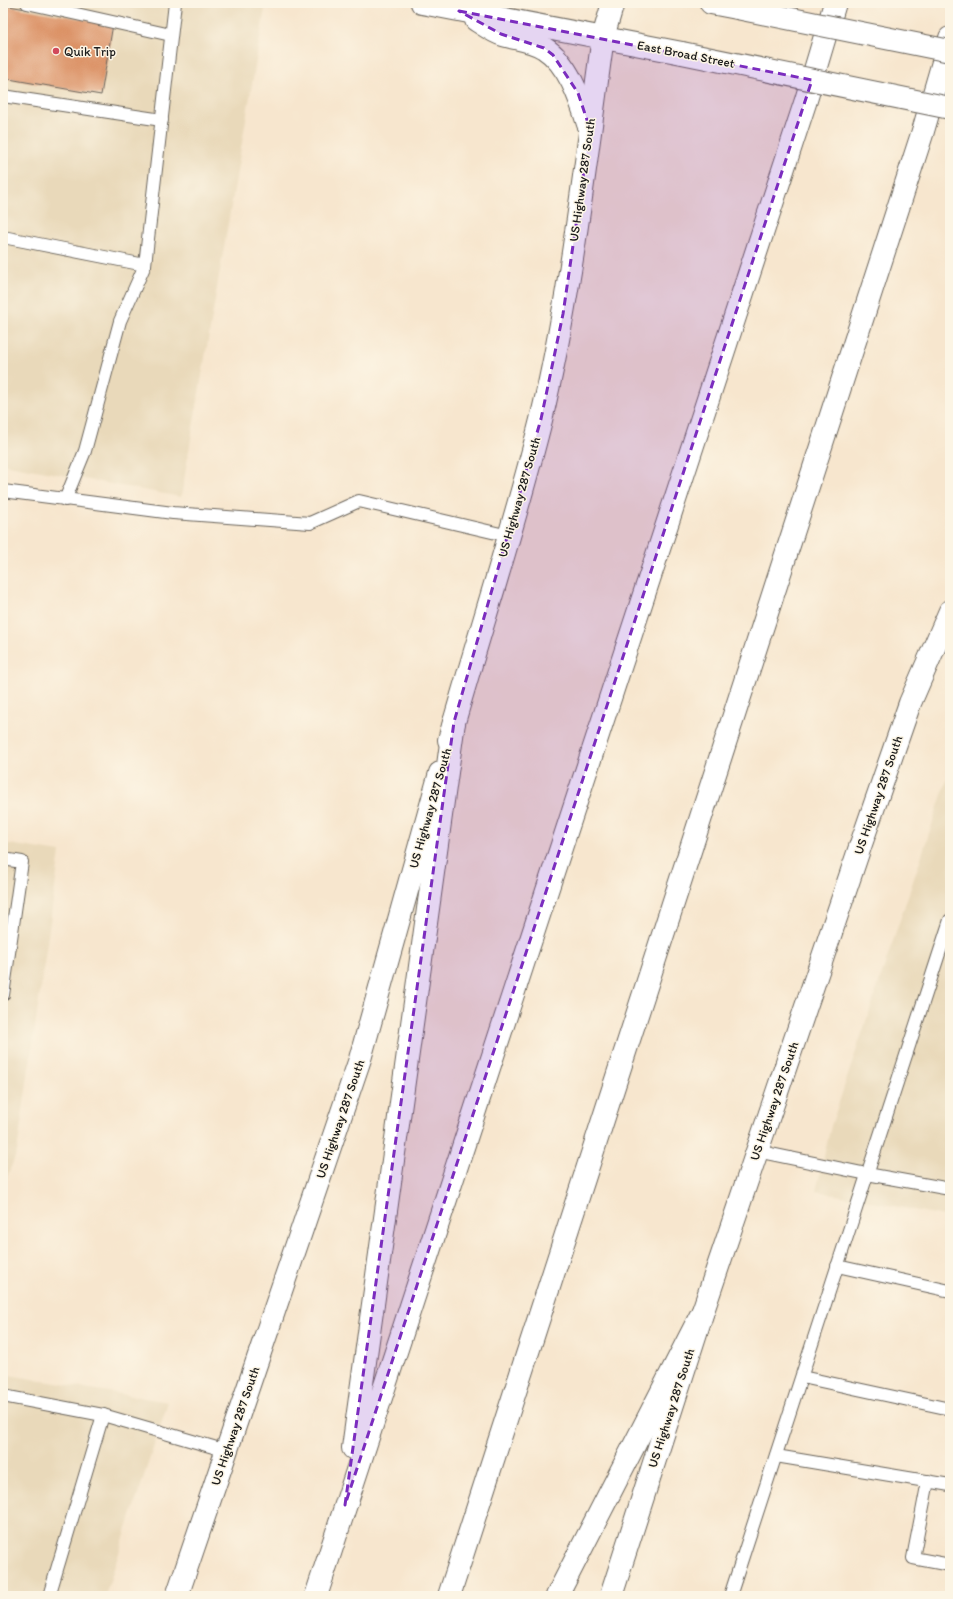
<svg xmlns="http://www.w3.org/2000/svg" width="953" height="1599" font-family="Itim,sans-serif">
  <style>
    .built { fill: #e9d9ba }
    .building { fill: #db9165 }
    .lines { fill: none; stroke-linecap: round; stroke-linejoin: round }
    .lane-casing { stroke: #69635a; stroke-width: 14 }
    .secondary-casing { stroke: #69635a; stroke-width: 24 }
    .highway-casing { stroke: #69635a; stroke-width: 24 }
    .lane { stroke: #fff; stroke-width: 12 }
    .secondary { stroke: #fff; stroke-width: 22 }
    .highway { stroke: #fff; stroke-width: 22 }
    .secondary-bridge-casing { stroke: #69635a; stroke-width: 24; stroke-linecap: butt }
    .secondary-bridge { stroke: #fff; stroke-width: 22 }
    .marked { fill: #7b2cbf; fill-opacity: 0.2; stroke: #7b2cbf; stroke-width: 3; stroke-dasharray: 8 5; stroke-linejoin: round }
    .poi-dot { fill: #d1495b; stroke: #fcf5e5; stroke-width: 1.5 }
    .labels { text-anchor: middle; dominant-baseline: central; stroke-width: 3; stroke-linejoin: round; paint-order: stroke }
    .poi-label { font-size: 13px; fill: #1c1c1c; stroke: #fcf5e5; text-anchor: start }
    .street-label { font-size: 13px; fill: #1c1c1c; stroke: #fcf5e5 }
  </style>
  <rect width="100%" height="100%" fill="#fcf5e5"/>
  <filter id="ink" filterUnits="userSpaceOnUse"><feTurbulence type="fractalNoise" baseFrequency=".025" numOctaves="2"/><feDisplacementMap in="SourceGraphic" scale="8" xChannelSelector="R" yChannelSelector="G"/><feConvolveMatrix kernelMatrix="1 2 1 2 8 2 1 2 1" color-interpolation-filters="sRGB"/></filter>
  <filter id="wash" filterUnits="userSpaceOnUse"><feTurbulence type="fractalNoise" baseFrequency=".012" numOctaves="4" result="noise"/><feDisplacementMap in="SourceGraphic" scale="16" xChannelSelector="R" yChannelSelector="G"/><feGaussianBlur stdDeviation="0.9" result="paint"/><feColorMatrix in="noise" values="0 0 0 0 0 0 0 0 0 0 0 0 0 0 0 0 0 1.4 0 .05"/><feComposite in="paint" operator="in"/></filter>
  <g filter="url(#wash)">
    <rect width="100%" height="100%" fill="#f7e6ce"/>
    <g class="built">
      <polygon points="3,3 266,3 181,497 3,464"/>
      <polygon points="950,771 950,1217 816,1191 831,1126"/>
      <polygon points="3,843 60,852 17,1152 3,1187"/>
      <polygon points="3,1374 168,1402 105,1596 3,1596"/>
    </g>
    <g id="blocks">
      <polygon class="building" points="3,5 113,24 101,95 3,78"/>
    </g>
  </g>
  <g filter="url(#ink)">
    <use href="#blocks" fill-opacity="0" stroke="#69635a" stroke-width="1"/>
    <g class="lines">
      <g class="lane-casing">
        <g id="lane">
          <polyline points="27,3 171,35"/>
          <polyline points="3,96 162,120"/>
          <polyline points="3,237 145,265"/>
          <polyline points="3,491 173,513 310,523 359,501 509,536"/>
          <polyline points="65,500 85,451 120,321 145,265 175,3"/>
          <polyline points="3,859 22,862 3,995"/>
          <polyline points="757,1151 867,1174 950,1189"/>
          <polyline points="837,1266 950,1291"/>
          <polyline points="802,1377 950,1409"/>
          <polyline points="3,1396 103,1415"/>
          <polyline points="776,1456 950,1485"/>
          <polyline points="928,1481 913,1558 950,1565"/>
          <polyline points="49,1596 103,1415 227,1451"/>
          <polyline points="730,1596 950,920"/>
        </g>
      </g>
      <g class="secondary-casing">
        <g id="secondary">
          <polyline points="422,3 682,53"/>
          <polyline points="711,3 737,8"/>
          <path d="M476 20C484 25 493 32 503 35 516 39 532 40 544 48 568 63 580 98 588 124"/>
          <path d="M449 740C479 633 514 528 541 420 571 294 585 165 603 37L613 3"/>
          <polyline points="177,1596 360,1059 440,773"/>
          <polyline points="611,1596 703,1311 861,844 910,703 950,611"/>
        </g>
      </g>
      <g class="highway-casing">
        <g id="highway">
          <polyline points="353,1448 454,722"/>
          <polyline points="316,1596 806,100 835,3"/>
          <polyline points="449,1596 923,131 950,38"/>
          <polyline points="557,1596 703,1311"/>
        </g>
      </g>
      <use href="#lane" class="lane"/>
      <use href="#secondary" class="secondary"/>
      <use href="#highway" class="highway"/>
      <g class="secondary-bridge-casing">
        <g id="secondary-bridge">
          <polyline points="737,8 950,51"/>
          <polyline points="682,53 950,108"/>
        </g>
      </g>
      <use href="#secondary-bridge" class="secondary-bridge"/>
    </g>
  </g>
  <path class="marked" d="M459 11 812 80 345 1505 454 722 541 419 563 314 590 129 578 93 553 55 544 48 501 34Z"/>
  <circle class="poi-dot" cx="56" cy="51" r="4"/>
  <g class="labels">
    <g class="poi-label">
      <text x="64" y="51">Quik Trip</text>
    </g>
    <g class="street-label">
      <text transform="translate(686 54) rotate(11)">East Broad Street</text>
      <text transform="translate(582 180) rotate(-82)">US Highway 287 South</text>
      <text transform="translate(519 497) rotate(-74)">US Highway 287 South</text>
      <text transform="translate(878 795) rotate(-71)">US Highway 287 South</text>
      <text transform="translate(430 808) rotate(-74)">US Highway 287 South</text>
      <text transform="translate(774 1101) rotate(-71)">US Highway 287 South</text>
      <text transform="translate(340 1119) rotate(-71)">US Highway 287 South</text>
      <text transform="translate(671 1408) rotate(-72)">US Highway 287 South</text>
      <text transform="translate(235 1426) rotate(-71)">US Highway 287 South</text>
    </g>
  </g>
  <rect width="953" height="1599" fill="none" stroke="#fcf5e5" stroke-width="16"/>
</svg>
